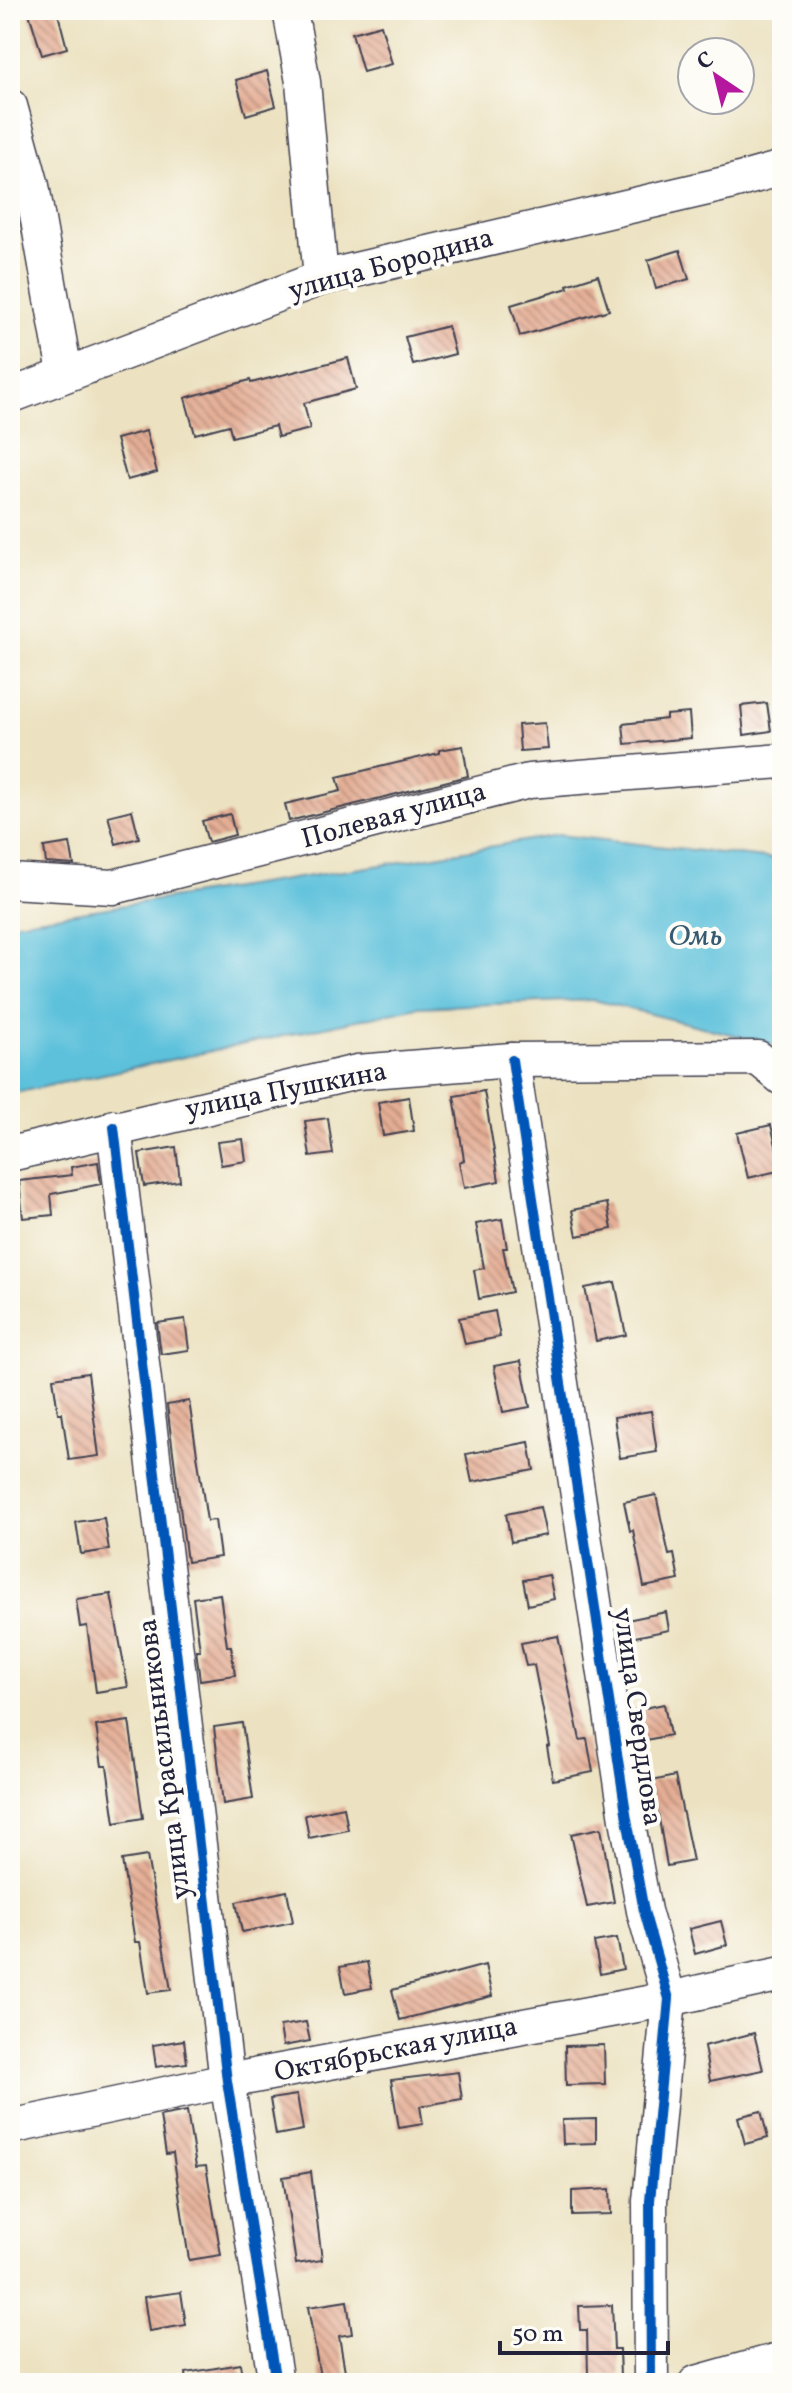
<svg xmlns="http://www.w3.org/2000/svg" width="792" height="2393" font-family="Vollkorn,serif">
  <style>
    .water { fill: #5dc1db; stroke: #40728b; stroke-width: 2 }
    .building { fill: url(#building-back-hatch) }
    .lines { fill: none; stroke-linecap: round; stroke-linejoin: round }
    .minor-casing { stroke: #403f4f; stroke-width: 37 }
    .minor { stroke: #fff; stroke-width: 34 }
    .cycleway-casing { stroke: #fdfcf7; stroke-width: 15 }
    .cycleway { stroke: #0057b8; stroke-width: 10 }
    .labels { text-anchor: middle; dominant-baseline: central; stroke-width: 8; stroke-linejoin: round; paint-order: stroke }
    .street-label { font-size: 28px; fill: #22223b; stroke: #fdfcf7 }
    .water-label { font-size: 30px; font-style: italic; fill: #375a73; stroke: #fdfcf7 }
  </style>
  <defs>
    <pattern id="building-back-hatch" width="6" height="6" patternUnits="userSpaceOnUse" patternTransform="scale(2)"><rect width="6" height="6" fill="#e4ad94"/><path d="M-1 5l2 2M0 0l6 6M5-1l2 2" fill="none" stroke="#b88c7a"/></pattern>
  </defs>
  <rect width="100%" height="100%" fill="#fdfcf7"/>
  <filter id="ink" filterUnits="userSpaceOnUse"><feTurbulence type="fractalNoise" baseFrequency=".0125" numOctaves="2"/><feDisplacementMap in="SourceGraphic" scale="16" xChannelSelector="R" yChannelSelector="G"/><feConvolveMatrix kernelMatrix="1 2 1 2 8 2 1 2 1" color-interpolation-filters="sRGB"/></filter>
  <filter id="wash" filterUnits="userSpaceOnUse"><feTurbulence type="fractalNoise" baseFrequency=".006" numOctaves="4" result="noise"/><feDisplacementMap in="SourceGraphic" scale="32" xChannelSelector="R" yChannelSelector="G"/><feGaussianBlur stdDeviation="1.8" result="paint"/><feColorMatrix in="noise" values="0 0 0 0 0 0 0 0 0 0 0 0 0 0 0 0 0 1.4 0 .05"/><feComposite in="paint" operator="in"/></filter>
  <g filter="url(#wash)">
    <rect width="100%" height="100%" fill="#ece2c1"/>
    <polygon class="water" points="558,835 782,860 782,1047 594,1000 418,1007 10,1094 10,923 394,863"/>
    <g id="blocks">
      <g class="building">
        <polygon points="28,10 57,10 67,48 42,55"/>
        <polygon points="381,25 392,64 363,72 352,33"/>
        <polygon points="267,71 276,106 246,115 236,80"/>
        <polygon points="680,250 689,279 656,289 648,260"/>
        <polygon points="598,275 609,310 520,336 511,305 568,288 567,285"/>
        <polygon points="448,326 455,354 413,365 405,337"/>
        <polygon points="348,358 356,389 304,403 310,429 278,437 275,426 232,437 229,425 195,434 185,398 250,380 251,383"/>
        <polygon points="146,431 157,472 127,480 116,439"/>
        <polygon points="767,703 771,731 744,735 741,706"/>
        <polygon points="689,713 691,738 625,744 623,724 666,719 666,715"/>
        <polygon points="545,723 548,749 520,751 518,725"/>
        <polygon points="463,746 468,776 289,821 285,804 341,791 337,777 439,753 439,750"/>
        <polygon points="132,810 139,838 116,844 108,816"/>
        <polygon points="230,814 235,835 208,842 202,821"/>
        <polygon points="70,843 74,865 46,863 44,847"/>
        <polygon points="484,1091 499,1181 464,1188 459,1162 464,1160 454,1096"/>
        <polygon points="409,1097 414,1131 383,1136 378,1102"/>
        <polygon points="328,1118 333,1154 310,1157 305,1121"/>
        <polygon points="771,1125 782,1170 748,1178 737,1133"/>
        <polygon points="243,1139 246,1161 221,1165 217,1142"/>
        <polygon points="176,1147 180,1181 144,1186 139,1153"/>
        <polygon points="98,1162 101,1184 51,1194 53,1215 23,1218 19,1181 72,1175 71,1167"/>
        <polygon points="607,1203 612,1229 577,1236 572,1210"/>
        <polygon points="502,1219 507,1248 503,1248 512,1292 479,1299 474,1270 484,1268 476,1224"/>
        <polygon points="615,1282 626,1335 596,1341 585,1288"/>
        <polygon points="495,1311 500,1337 465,1344 459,1318"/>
        <polygon points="185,1319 189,1350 161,1354 157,1323"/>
        <polygon points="521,1361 530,1407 503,1412 494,1366"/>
        <polygon points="88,1373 99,1456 69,1460 62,1413 58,1413 53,1378"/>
        <polygon points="189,1401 207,1521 215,1520 220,1557 187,1562 167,1405"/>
        <polygon points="651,1411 657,1452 620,1458 614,1417"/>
        <polygon points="529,1442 534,1470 472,1482 466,1454"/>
        <polygon points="656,1495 669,1555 674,1554 679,1580 644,1587 633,1530 630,1531 624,1502"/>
        <polygon points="540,1507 546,1535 511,1542 506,1514"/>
        <polygon points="104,1518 109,1550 81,1554 76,1522"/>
        <polygon points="549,1575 554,1599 528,1605 523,1580"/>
        <polygon points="111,1594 128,1687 96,1692 87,1626 80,1627 76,1599"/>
        <polygon points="220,1594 227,1646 231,1646 235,1675 200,1680 196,1650 200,1650 193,1598"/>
        <polygon points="666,1612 669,1630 630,1638 627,1620"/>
        <polygon points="558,1636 580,1740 587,1739 593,1772 553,1780 547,1747 550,1746 534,1665 526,1666 521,1643"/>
        <polygon points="664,1704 670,1735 637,1742 631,1711"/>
        <polygon points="129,1721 143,1818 115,1823 107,1766 102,1766 96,1726"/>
        <polygon points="242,1723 253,1799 223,1804 214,1727"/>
        <polygon points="675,1776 693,1861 667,1866 658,1813 654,1814 648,1782"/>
        <polygon points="344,1807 348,1830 309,1838 305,1815"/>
        <polygon points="601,1828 614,1902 587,1907 571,1834"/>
        <polygon points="147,1856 171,1990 148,1993 140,1942 135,1942 122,1860"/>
        <polygon points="287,1891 293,1922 242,1932 236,1902"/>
        <polygon points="721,1921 727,1945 695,1954 689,1929"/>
        <polygon points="617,1938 623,1969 600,1974 594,1942"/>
        <polygon points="367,1962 372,1988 345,1993 340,1967"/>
        <polygon points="485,1965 492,1996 400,2020 392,1990"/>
        <polygon points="306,2022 310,2041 283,2046 280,2026"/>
        <polygon points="754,2033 763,2070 710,2081 704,2046"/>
        <polygon points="184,2040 187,2063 156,2067 153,2045"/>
        <polygon points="604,2045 605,2084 566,2085 565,2046"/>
        <polygon points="458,2072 462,2099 420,2106 423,2124 399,2128 391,2080"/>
        <polygon points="297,2095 303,2130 276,2135 270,2099"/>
        <polygon points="187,2111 196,2167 206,2166 221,2255 189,2260 173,2153 166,2154 160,2116"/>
        <polygon points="761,2111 768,2138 745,2144 738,2117"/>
        <polygon points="596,2119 596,2143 563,2144 562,2120"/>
        <polygon points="311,2172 322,2260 296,2264 283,2177"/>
        <polygon points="610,2189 611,2214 572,2215 572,2191"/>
        <polygon points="181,2292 186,2325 149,2331 144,2297"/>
        <polygon points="347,2301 352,2334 339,2336 347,2383 321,2383 308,2307"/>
        <polygon points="612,2305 614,2349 619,2349 620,2376 588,2376 587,2330 580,2330 579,2306"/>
        <polygon points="240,2364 243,2383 187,2383 186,2373"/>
      </g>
    </g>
  </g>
  <g filter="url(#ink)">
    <use href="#blocks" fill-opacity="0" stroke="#403f4f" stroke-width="2"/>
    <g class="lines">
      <g class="minor-casing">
        <g id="minor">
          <polyline points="290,10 303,82 321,278"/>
          <polyline points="10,106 32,186 65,373"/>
          <polyline points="10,396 321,278 729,183 782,168"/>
          <polyline points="10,881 113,887 529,781 782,761"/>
          <polyline points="512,1060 627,1819 644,1911 669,1999 650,2201 651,2383"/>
          <polyline points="114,1127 227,2081 276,2383"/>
          <polyline points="10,1154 357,1072 512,1060 758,1058 782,1078"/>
          <polyline points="10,2127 227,2081 669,1999 782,1974"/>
          <polyline points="696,2383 782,2359"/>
        </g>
      </g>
      <use href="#minor" class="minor"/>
      <g class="cycleway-casing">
        <g id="cycleway">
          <polyline points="512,1060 627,1819 644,1911 669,1999 650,2201 651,2383"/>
          <polyline points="114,1127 227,2081 276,2383"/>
        </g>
      </g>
      <use href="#cycleway" class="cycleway"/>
    </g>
  </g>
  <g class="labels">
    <g class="street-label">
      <text transform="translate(391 265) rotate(-15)">улица Бородина</text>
      <text transform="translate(394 816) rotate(-15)">Полевая улица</text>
      <text transform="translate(286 1091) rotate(-11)">улица Пушкина</text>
      <text transform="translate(637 1717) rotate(82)">улица Свердлова</text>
      <text transform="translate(165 1759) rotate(-97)">улица Красильникова</text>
      <text transform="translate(396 2050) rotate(-11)">Октябрьская улица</text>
    </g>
    <g class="water-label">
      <text x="695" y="937">Омь</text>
    </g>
  </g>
  <rect width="792" height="2393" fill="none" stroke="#fdfcf7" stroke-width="40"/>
  <g transform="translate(716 76) rotate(325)"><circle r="38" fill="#fdfcf7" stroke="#a5a5ac" stroke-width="2"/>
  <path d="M0-6L14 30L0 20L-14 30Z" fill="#b5179e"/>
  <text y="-12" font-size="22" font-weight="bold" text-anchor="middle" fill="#22223b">С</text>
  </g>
  <path d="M500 2341v12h168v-12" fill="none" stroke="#22223b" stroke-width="4"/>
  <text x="512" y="2341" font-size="24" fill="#22223b" stroke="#fdfcf7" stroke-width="6" paint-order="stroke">50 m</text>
</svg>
